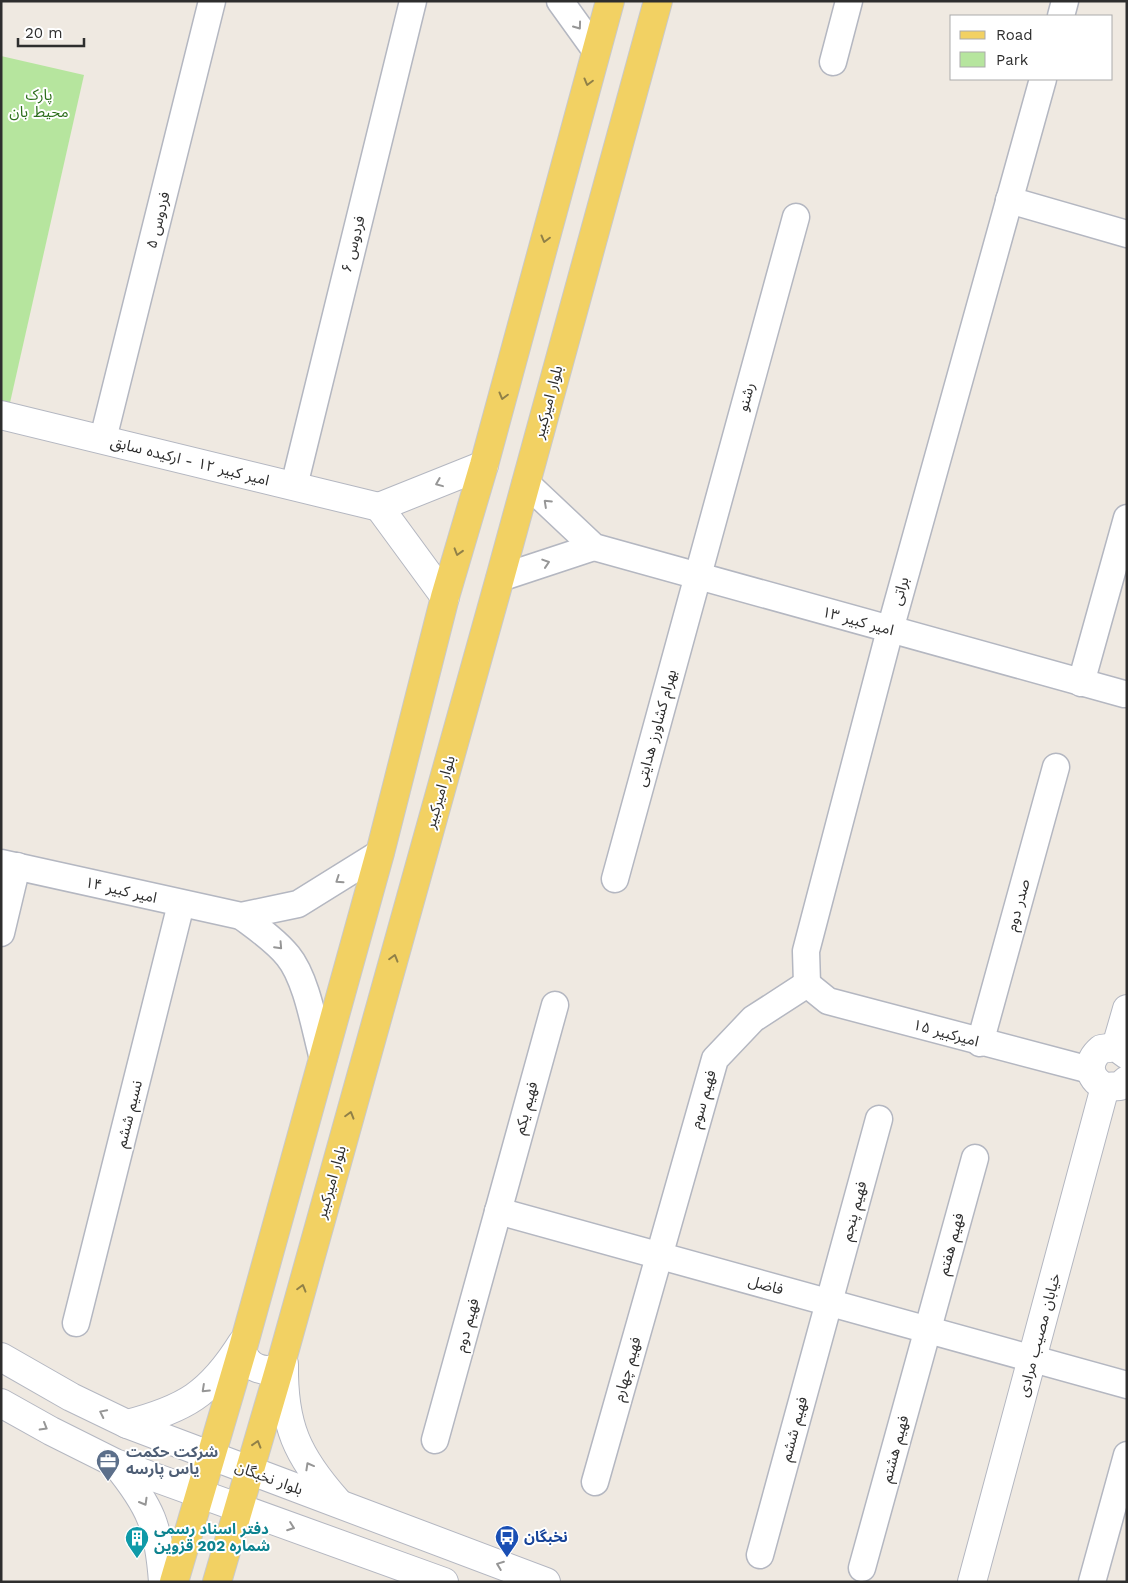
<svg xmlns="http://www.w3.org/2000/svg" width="1128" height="1583" font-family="'Work Sans','Noto Sans Arabic',sans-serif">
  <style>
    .green { fill: #b6e59e }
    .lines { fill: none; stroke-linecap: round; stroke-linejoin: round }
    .minor-casing { stroke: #b4b7c1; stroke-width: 29 }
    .tertiary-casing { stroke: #b4b7c1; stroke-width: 30 }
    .secondary-casing { stroke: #b4b7c1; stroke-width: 30 }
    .primary-casing { stroke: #c9c9c9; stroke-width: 30 }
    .minor { stroke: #fff; stroke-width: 26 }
    .tertiary { stroke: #fff; stroke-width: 28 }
    .secondary { stroke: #fff; stroke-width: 28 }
    .primary { stroke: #f2d163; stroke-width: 28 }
    .oneway { stroke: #969696 }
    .oneway2 { stroke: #908048 }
    .labels { text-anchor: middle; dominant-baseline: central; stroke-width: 4; stroke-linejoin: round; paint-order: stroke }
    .park-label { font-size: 15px; fill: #2c6e1b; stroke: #fff }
    .street-label { font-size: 15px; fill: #2e2e2e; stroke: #fff }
    .service-label { font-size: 15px; font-weight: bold; fill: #4e5e75; stroke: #fff; text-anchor: start }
    .culture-label { font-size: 15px; font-weight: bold; fill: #0d838f; stroke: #fff; text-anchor: start }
    .transit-label { font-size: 15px; font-weight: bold; fill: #164399; stroke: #fff; text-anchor: start }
  </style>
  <rect width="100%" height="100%" fill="#efe9e1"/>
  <polygon class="green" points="1,56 84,75 7,416 1,415"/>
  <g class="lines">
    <g class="minor-casing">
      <g id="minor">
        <polyline points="560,1 596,51"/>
        <polyline points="1061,16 1065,1"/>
        <polyline points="833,62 849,1"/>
        <polyline points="1009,200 1127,234"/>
        <polyline points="103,439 212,1"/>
        <polyline points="526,483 594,547 1124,694"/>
        <polyline points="294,486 413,1"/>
        <polyline points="500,578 594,547"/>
        <polyline points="1081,683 1127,518"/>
        <polyline points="1,863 241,916 298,904 380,853"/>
        <polyline points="615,879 796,217"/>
        <path d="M241 916C257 928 275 940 288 956 307 979 315 1030 323 1059"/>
        <polyline points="1,933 17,866"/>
        <polyline points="807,984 806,951 890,630 1043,79"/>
        <polyline points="807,984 828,1001 1090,1070"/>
        <polyline points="980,1043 1056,767"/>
        <polyline points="498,1211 1127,1385"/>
        <polyline points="76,1323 181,904"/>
        <polyline points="435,1440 555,1005"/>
        <polyline points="595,1482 715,1059 753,1019 807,984"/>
        <polyline points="760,1555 879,1119"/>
        <polyline points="862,1568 975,1158"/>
        <polyline points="1092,1582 1127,1455"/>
      </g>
    </g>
    <g class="tertiary-casing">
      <g id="tertiary">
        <polyline points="1,415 379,507"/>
        <polyline points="379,507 484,465"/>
        <polyline points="379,507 445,597"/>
        <polyline points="1116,1047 1127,1009"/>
        <path d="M1127 1055 1116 1047 1101 1049C1086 1062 1088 1078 1105 1087L1120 1086 1127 1080"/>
        <polyline points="972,1582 1105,1087"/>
      </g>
    </g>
    <g class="secondary-casing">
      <g id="secondary">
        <path d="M242 1351C248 1368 264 1374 280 1367"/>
        <polyline points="1,1357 71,1397 127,1424 546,1582"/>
        <path d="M284 1364C283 1425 297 1456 337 1501"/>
        <polyline points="1,1403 51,1431 115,1463 444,1582"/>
        <path d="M127 1424C185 1409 210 1394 242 1343"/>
        <path d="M116 1464C151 1507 159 1527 163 1582"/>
      </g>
    </g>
    <g class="primary-casing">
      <g id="primary">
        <polyline points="174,1582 242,1351 380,853 445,597 484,465 610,1"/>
        <polyline points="217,1582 280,1367 500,578 658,1"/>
      </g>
    </g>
    <use href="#minor" class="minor"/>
    <use href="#tertiary" class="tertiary"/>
    <use href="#secondary" class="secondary"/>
    <use href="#primary" class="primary"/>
  </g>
  <defs><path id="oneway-chevron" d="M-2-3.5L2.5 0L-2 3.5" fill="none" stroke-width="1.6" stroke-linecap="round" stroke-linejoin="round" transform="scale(1.25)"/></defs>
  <g class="oneway">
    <use href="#oneway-chevron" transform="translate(578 26) rotate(54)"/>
    <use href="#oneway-chevron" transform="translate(439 483) rotate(158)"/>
    <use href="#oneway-chevron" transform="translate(547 503) rotate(-137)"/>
    <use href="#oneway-chevron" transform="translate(546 563) rotate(-18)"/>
    <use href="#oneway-chevron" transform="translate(339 880) rotate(146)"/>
    <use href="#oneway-chevron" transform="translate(279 946) rotate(47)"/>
    <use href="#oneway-chevron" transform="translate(205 1389) rotate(137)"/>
    <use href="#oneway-chevron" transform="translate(103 1413) rotate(-154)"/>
    <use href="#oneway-chevron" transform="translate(44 1427) rotate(30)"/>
    <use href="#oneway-chevron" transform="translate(309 1466) rotate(-119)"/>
    <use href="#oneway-chevron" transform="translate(144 1502) rotate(60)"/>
    <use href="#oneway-chevron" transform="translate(291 1527) rotate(20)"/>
    <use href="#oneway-chevron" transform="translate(500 1565) rotate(-159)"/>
  </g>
  <g class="oneway2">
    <use href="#oneway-chevron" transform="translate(588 82) rotate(105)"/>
    <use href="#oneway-chevron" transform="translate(545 239) rotate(105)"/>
    <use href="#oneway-chevron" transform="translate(503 396) rotate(105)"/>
    <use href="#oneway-chevron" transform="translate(458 552) rotate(107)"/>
    <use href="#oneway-chevron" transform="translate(394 958) rotate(-74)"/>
    <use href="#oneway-chevron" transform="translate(350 1115) rotate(-74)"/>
    <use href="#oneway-chevron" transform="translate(302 1288) rotate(-74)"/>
    <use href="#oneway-chevron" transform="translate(257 1444) rotate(-73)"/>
  </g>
  <defs>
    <g id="office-pin" transform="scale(1.25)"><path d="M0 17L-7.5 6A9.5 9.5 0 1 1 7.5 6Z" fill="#5c6f8a" stroke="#fff"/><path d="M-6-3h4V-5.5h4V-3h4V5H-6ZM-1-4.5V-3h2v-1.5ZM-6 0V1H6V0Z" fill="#fff"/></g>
    <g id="bus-pin" transform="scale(1.25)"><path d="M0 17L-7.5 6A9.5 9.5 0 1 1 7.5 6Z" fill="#1a4fb4" stroke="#fff"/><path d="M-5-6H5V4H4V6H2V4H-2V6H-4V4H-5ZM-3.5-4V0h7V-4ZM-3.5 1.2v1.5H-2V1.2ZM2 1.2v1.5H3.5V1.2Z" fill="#fff"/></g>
    <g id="building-pin" transform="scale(1.25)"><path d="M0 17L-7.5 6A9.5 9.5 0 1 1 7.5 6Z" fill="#0f9aa8" stroke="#fff"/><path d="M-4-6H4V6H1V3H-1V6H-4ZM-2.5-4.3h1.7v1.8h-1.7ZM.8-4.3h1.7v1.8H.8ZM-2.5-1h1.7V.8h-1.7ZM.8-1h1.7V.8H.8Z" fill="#fff"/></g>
  </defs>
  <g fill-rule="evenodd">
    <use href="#office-pin" x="108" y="1461"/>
    <use href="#bus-pin" x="507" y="1537"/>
    <use href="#building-pin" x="137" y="1538"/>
  </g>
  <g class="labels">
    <g class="park-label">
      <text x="39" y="95">پارک<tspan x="39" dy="17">محیط بان</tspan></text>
    </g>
    <g class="street-label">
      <text transform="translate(158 220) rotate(-76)">فردوس ۵</text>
      <text transform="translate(353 244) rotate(-76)">فردوس ۶</text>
      <text transform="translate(746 397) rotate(-75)">رشنو</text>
      <text transform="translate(548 402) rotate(-75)">بلوار امیرکبیر</text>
      <text transform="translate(190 461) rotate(14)">امیر کبیر ۱۲ - ارکیده سابق</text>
      <text transform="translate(900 591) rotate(-74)">براتی</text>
      <text transform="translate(858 621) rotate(15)">امیر کبیر ۱۳</text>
      <text transform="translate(656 728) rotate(-75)">بهرام کشاورز هدایتی</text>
      <text transform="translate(440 792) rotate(-74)">بلوار امیرکبیر</text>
      <text transform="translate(121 890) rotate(13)">امیر کبیر ۱۴</text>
      <text transform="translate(1018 905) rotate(-75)">صدر دوم</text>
      <text transform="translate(946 1033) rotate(15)">امیرکبیر ۱۵</text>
      <text transform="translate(703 1099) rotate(-74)">فهیم سوم</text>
      <text transform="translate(526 1108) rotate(-75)">فهیم یکم</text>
      <text transform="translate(129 1114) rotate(-76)">نسیم ششم</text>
      <text transform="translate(331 1182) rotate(-74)">بلوار امیرکبیر</text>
      <text transform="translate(854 1211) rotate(-75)">فهیم پنجم</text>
      <text transform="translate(951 1244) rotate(-75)">فهیم هفتم</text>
      <text transform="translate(766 1285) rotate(16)">فاضل</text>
      <text transform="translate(467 1325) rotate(-75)">فهیم دوم</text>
      <text transform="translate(1039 1335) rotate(-75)">خیابان مصیب مرادی</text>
      <text transform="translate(627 1369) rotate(-74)">فهیم چهارم</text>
      <text transform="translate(794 1429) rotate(-75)">فهیم ششم</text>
      <text transform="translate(895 1449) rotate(-75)">فهیم هشتم</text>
      <text transform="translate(269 1478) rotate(20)">بلوار نخبگان</text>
    </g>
    <g class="service-label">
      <text x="126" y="1452">شرکت حکمت<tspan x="126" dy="17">یاس پارسه</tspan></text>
    </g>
    <g class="culture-label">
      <text x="154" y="1529">دفتر اسناد رسمی<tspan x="154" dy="17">شماره 202 قزوین</tspan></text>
    </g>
    <g class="transit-label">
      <text x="524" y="1537">نخبگان</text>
    </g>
  </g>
  <rect width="1128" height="1583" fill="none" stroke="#2e2e2e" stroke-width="5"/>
  <rect x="950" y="15" width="162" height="65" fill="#ffffff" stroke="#ababab"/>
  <rect x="960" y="31" width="25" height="8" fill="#f2d163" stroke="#ababab"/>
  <text x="996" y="40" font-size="15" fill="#2e2e2e">Road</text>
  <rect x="960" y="52" width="25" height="15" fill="#b6e59e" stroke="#ababab"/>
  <text x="996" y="65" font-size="15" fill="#2e2e2e">Park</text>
  <path d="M18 38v8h66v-8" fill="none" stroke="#2e2e2e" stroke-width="2.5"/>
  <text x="25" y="38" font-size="15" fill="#2e2e2e" stroke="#ffffff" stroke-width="4" paint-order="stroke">20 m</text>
</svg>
